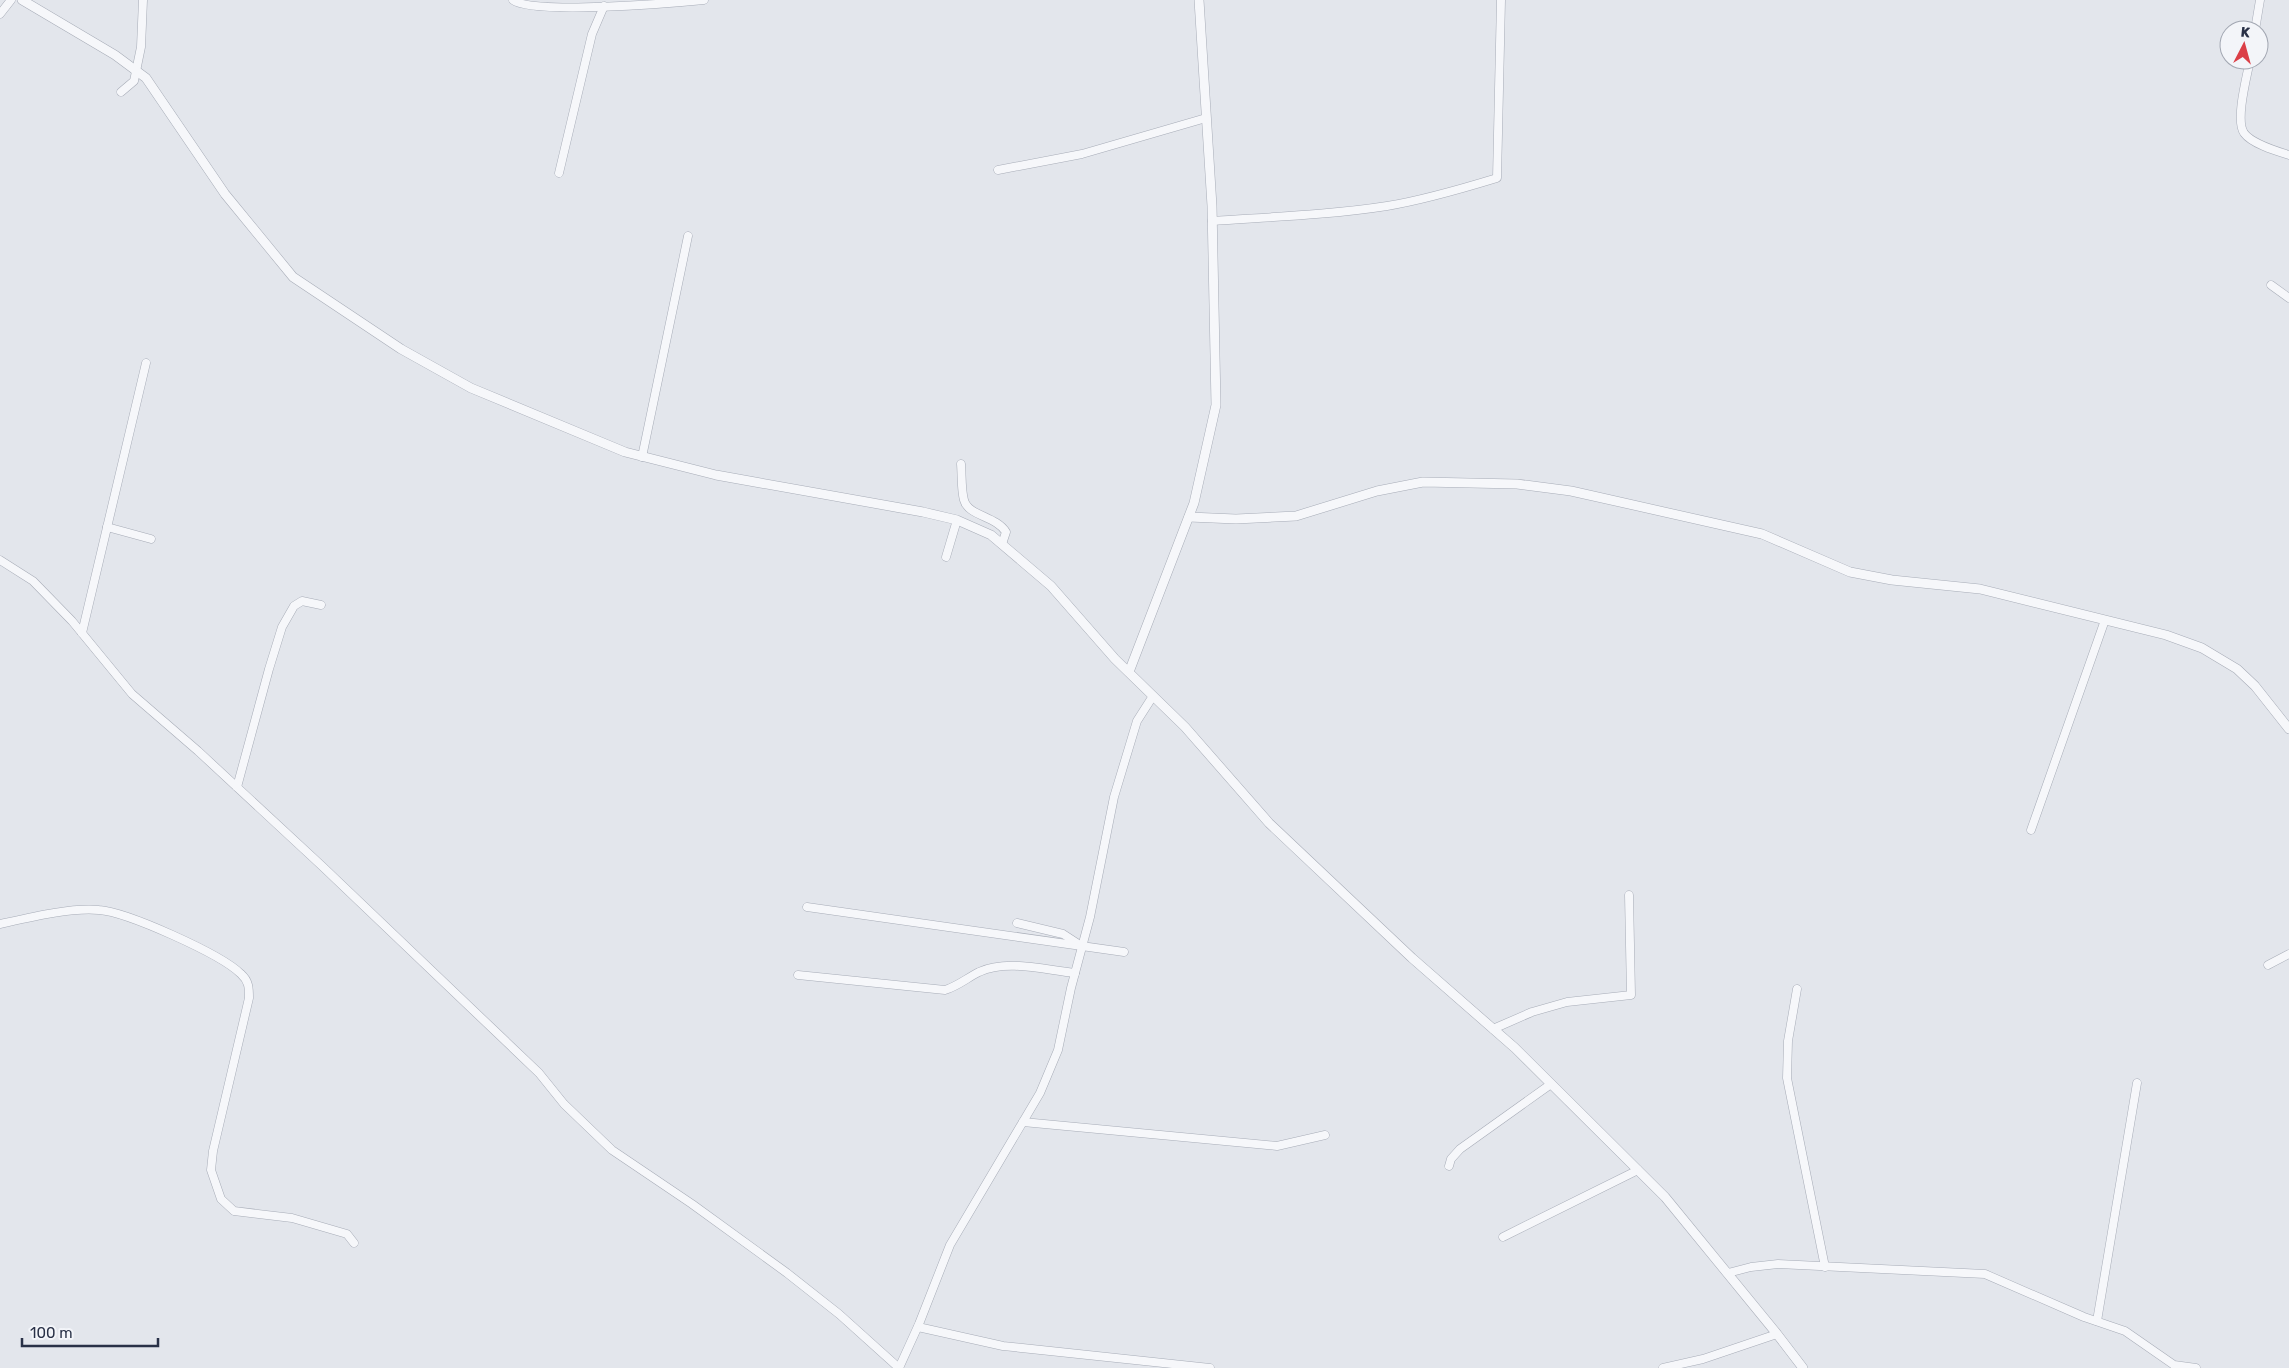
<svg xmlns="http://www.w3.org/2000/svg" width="2289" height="1368" font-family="Rubik,sans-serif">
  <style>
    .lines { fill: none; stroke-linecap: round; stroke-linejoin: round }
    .minor-casing { stroke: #a7acb7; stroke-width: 9 }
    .tertiary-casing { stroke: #a7acb7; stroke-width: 10 }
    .minor { stroke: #f6f7fa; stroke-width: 8 }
    .tertiary { stroke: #f6f7fa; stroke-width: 9 }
  </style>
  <rect width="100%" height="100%" fill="#e3e6ec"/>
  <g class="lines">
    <g class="minor-casing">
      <g id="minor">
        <path d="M513 0C532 15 673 3 704 0"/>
        <polyline points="0,14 11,0"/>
        <polyline points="2255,30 2260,0"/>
        <path d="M2250 60C2247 76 2235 120 2244 133 2252 144 2276 151 2289 155"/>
        <polyline points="121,92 134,81 141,47 143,0"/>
        <polyline points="998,170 1082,154 1206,118"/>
        <polyline points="559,173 592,34 604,6"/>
        <path d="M1212 221C1270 217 1329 215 1387 206 1424 200 1461 189 1497 178L1501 0"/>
        <polyline points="2271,285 2289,298"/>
        <polyline points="642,457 688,236"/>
        <path d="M961 464C962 476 961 489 964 500 968 516 996 516 1006 532L1002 544"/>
        <polyline points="107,527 151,539"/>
        <polyline points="946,557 957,520"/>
        <polyline points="0,560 33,581 72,621 132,694 198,751 322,866 539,1073 564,1104 612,1150 692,1204 787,1273 839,1314 899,1368"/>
        <polyline points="82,633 146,363"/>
        <polyline points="237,787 269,669 282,627 294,606 302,601 321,605"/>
        <polyline points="2031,830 2105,620"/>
        <polyline points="807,907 1124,952"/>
        <polyline points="1017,923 1063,934 1080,945"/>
        <path d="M0 924C27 918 72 907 99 910 127 912 221 954 241 974 249 981 249 988 249 998L213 1151 211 1170 221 1199 234 1211 292 1218 347 1234 354 1243"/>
        <polyline points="2268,965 2289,954"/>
        <path d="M798 975 945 990C958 986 967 978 979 972 1007 959 1045 970 1075 973"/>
        <polyline points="1797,989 1788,1041 1787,1078 1825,1267"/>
        <polyline points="1493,1029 1532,1012 1567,1002 1631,995 1629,895"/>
        <polyline points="1023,1122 1277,1146 1325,1135"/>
        <polyline points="1449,1166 1451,1159 1460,1149 1551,1084"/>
        <polyline points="1503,1237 1638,1170"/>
        <polyline points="1728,1273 1751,1267 1778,1264 1985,1274 2084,1317 2125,1331 2174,1365 2196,1368"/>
        <polyline points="2097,1321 2137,1083"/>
        <polyline points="918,1327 1003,1346 1210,1368"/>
        <polyline points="899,1368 919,1324 950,1245 1040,1093 1058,1050 1071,988 1090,917 1114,797 1137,721 1153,696"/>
        <polyline points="1663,1368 1703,1359 1777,1334"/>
      </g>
    </g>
    <g class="tertiary-casing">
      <g id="tertiary">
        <polyline points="22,0 115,55 146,78 225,194 293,277 401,349 471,388 625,452 716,475 923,512 957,520 991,535 1051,586 1115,659 1185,727 1269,823 1412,958 1515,1048 1665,1197 1777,1334 1803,1368"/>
        <polyline points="1189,517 1236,519 1296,516 1377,491 1423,482 1517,484 1571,491 1762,534 1850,572 1892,580 1980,589 2166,635 2202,648 2237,669 2255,686 2289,729"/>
        <polyline points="1129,672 1194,503 1216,405 1212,206 1199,0"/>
      </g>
    </g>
    <use href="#minor" class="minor"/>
    <use href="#tertiary" class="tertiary"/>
  </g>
  <g transform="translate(2244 45) rotate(6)"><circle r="24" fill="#f3f5f9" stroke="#a2a7b2"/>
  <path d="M0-4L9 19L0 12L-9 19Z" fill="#db3f47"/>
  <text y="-8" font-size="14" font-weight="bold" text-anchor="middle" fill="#293147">K</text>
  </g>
  <path d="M22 1338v8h136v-8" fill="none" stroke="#293147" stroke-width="2.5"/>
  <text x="30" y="1338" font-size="15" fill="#293147" stroke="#f3f5f9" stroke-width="4" paint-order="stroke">100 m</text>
</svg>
